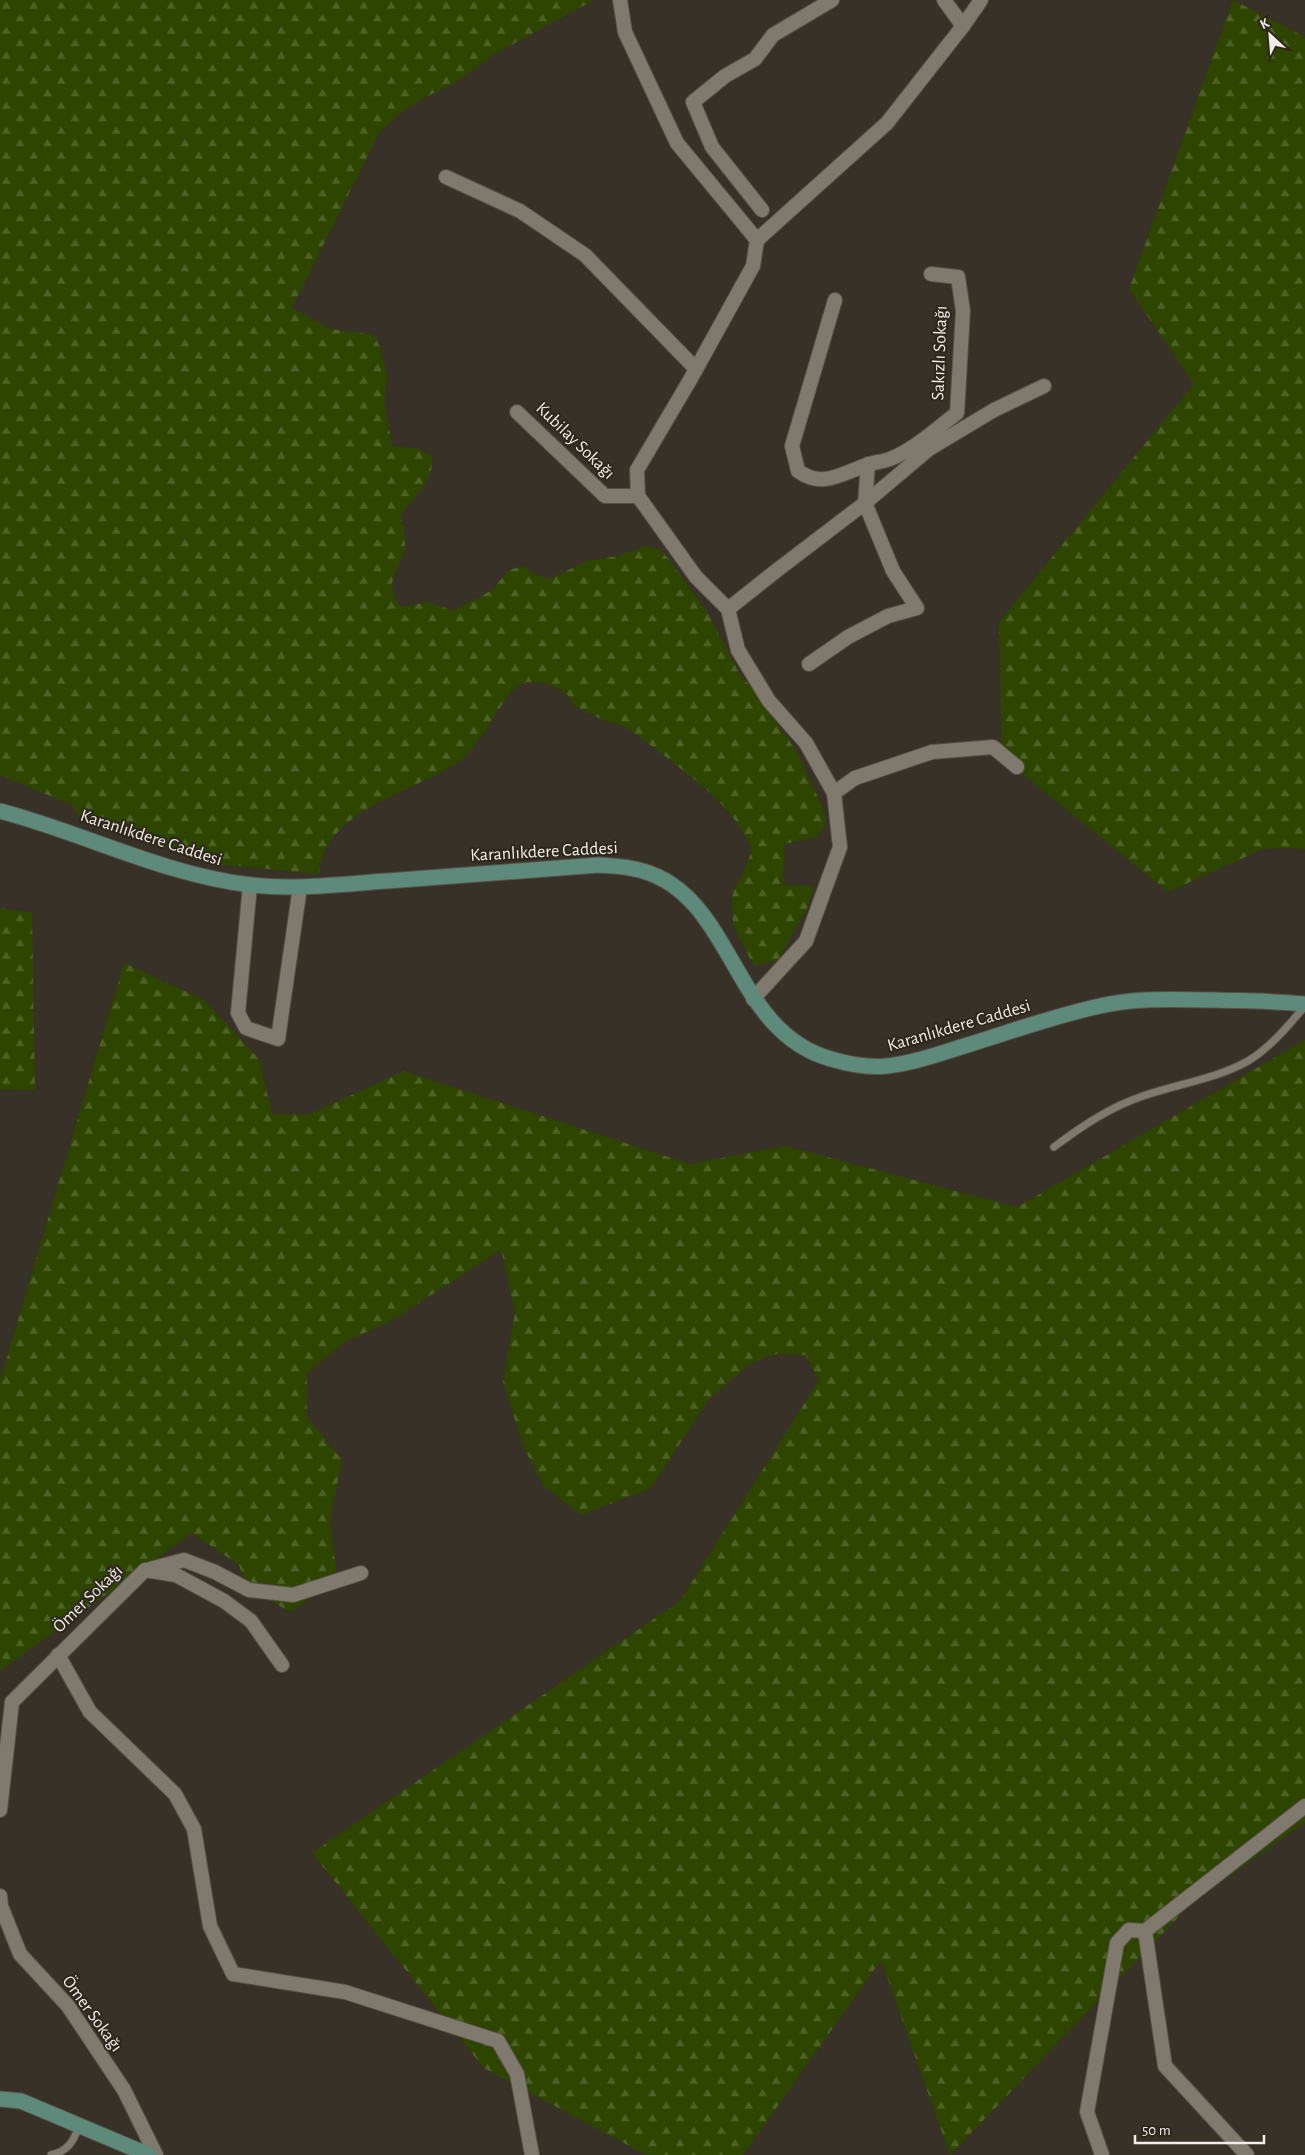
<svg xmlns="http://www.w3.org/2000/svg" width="1305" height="2155" font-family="'Alegreya Sans',sans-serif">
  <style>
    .forest { fill: url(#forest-firs) }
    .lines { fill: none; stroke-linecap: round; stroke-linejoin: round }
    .service-casing { stroke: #565047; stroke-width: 9 }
    .minor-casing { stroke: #565047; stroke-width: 16 }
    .secondary-casing { stroke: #565047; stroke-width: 17 }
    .service { stroke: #80796d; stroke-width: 7 }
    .minor { stroke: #80796d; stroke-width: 14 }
    .secondary { stroke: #5e8a7b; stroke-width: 15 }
    .labels { text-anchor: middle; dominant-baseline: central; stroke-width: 4; stroke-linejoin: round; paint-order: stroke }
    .street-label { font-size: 18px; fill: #f1ede6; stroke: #2d271d }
  </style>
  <defs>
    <pattern id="forest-firs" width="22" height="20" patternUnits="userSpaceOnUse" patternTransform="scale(1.25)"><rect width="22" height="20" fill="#2e4500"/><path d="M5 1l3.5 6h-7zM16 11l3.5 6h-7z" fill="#4d6025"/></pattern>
  </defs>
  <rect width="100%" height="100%" fill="#373127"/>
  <g class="forest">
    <path d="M0 0H594L493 55 460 80 422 99 398 115 379 133 292 308 331 329 374 335 380 347 387 375 384 401 392 446 420 449 432 456C434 484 415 494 401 515 402 524 405 533 405 542 405 570 379 576 401 607L428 602 454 611 492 590 509 570 523 566 535 574 549 579 587 561 618 556 645 546 659 549 668 558 709 615 741 677 751 686 797 752 825 813V826L817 837 784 844 783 885 814 886 808 906 778 960 754 966 733 925 732 898 735 886 742 876 752 850C735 808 700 784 666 757 653 748 640 736 627 728 622 724 615 724 609 722 598 718 588 713 578 708 572 704 571 698 566 694 555 685 537 679 523 683 505 689 483 744 462 759 418 793 325 806 319 874L207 863 79 816 72 805 0 775Z"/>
    <polygon points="1233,0 1305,37 1305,849 1286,848 1263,849 1168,892 1002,757 999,622 1194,384 1129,289"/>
    <polygon points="0,908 32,913 35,1090 0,1089"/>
    <polygon points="124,963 204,1000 259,1059 272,1114 308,1115 404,1071 690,1164 785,1146 1017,1207 1305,1040 1305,1822 1191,1904 950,2155 881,1960 743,2155 646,2155 484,2068 312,1853 680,1601 819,1380 805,1355 776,1354 751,1363 709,1399 651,1488 582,1515 544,1486 524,1448 503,1382 515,1312 501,1250 388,1323 346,1341 307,1373 307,1417 342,1460 330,1520 337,1577 291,1612 248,1589 239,1565 192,1533 0,1671 0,1381"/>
  </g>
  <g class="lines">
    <g class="service-casing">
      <g id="service">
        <path d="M1054 1147C1082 1126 1110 1107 1143 1096 1177 1084 1216 1079 1248 1061 1271 1047 1288 1026 1305 1006"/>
        <path d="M51 2155C69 2151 73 2141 80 2125"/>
      </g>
    </g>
    <g class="minor-casing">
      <g id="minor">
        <polyline points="620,0 625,32 677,143 757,240 887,123 963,26 981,0"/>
        <polyline points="944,0 963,26"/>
        <polyline points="446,177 520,211 585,255 696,369"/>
        <polyline points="762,210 712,147 693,102 725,76 755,59 773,35 832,0"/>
        <path d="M835 300 792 446 798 471C823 489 842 473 867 465 874 462 882 462 890 459 914 450 936 429 957 413L963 311 958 277 931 274"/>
        <polyline points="517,412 605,496 638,496"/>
        <polyline points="728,609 696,577 638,496 637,470 690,380 753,266 757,240"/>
        <polyline points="809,664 848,637 888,616 917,608 893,571 865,503 868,464"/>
        <polyline points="834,793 855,778 932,752 993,747 1017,767"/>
        <polyline points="250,885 238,1013 246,1028 278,1039 300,887"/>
        <polyline points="753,999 806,941 840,847 834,793 806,743 769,701 738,650 728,609 776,571 865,503 929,449 994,410 1044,386"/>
        <polyline points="150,1569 184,1560 215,1572 249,1590 293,1595 361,1573"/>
        <polyline points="58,1655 90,1712 175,1794 194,1829 210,1926 233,1974 345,1992 498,2041 517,2074 532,2155"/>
        <polyline points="0,1810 12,1702 145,1570 176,1575 224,1601 251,1621 282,1665"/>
        <polyline points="0,1896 1,1906 20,1954 68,2006 124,2090 156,2155"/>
        <polyline points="1102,2155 1087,2112 1117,1943 1129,1930 1145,1931"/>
        <polyline points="1247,2155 1165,2066 1145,1931 1305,1806"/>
      </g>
    </g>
    <g class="secondary-casing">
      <g id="secondary">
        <path d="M0 811C84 833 164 875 251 885 296 890 342 884 387 881 458 876 528 870 599 865 614 866 628 866 643 871 735 898 731 1031 831 1059 848 1064 869 1068 887 1066 912 1063 936 1055 961 1047 1007 1033 1053 1016 1100 1006 1138 997 1178 1000 1216 1000 1246 1001 1276 1001 1305 1004"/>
        <polyline points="0,2099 21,2101 149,2155"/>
      </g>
    </g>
    <use href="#service" class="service"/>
    <use href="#minor" class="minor"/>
    <use href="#secondary" class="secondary"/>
  </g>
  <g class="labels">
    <g class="street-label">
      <text transform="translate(940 353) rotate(-88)">Sakızlı Sokağı</text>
      <text transform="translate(575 441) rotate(44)">Kubilay Sokağı</text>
      <text transform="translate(151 838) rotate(18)">Karanlıkdere Caddesi</text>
      <text transform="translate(544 852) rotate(-3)">Karanlıkdere Caddesi</text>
      <text transform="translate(959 1026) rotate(-16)">Karanlıkdere Caddesi</text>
      <text transform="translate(88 1599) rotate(-44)">Ömer Sokağı</text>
      <text transform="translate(92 2014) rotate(54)">Ömer Sokağı</text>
    </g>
  </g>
  <g transform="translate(1270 35) rotate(334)" stroke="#2d271d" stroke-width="4" paint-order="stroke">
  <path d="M0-4L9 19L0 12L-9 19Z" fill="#f1ede6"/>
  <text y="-8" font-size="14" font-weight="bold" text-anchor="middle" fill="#f1ede6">K</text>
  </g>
  <path d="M1135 2135v8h129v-8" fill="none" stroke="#f1ede6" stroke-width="2.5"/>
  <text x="1142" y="2135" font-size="15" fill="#f1ede6" stroke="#2d271d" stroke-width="4" paint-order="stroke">50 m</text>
</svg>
